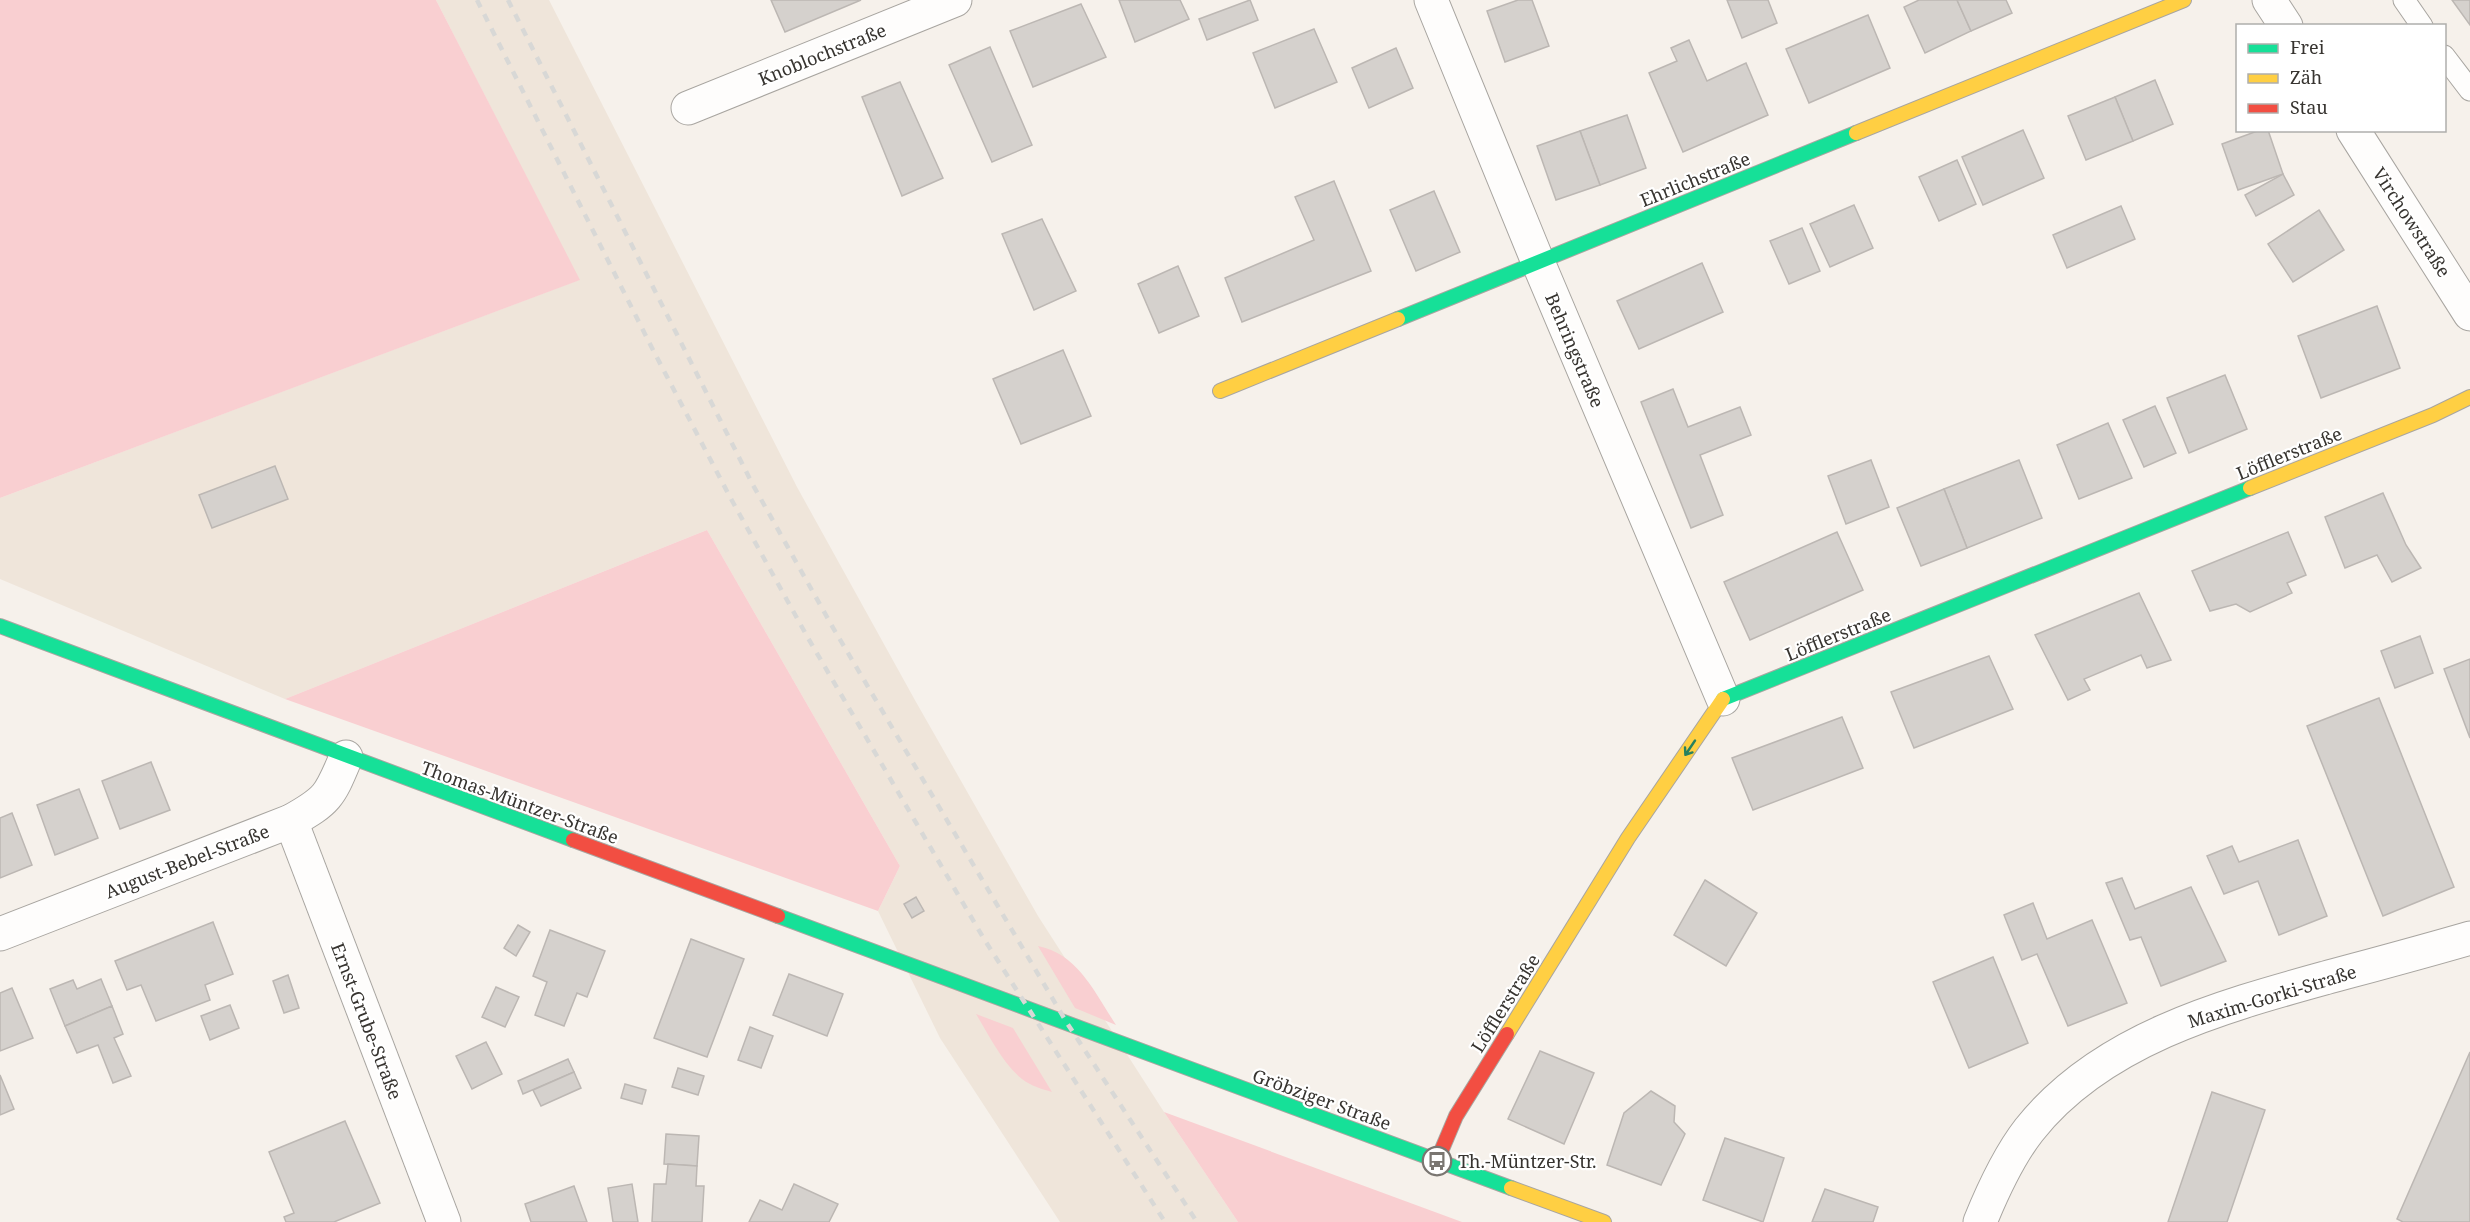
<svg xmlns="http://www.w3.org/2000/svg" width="2470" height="1222" font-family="'Noto Serif',serif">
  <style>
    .built { fill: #efe5da }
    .green { fill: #f9cfd1 }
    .building { fill: #d5d1cd; stroke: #bcb7b3; stroke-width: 1.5 }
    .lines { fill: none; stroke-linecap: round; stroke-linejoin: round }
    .lane-casing { stroke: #a8a5a0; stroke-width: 23 }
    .street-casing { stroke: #a8a5a0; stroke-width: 35 }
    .fast-casing { stroke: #a8a5a0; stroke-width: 16 }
    .slow-casing { stroke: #a8a5a0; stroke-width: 16 }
    .jam-casing { stroke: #a8a5a0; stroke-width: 16 }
    .lane { stroke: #fefdfc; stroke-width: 21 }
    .street { stroke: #fefdfc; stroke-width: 33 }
    .fast { stroke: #16e098; stroke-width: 14 }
    .slow { stroke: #ffcf43; stroke-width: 14 }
    .jam { stroke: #f24e42; stroke-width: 14 }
    .rail { stroke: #d8d8d6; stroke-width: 4.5; stroke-dasharray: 8 8; stroke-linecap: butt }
    .oneway { stroke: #28815f }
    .labels { text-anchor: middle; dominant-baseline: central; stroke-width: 4.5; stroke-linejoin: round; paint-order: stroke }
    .street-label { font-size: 18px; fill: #373430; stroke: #fff }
    .poi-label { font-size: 18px; fill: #373430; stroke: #fff; text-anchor: start }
  </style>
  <rect width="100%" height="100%" fill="#f6f1eb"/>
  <polygon class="built" points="436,0 549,0 797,487 916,702 1038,916 1164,1112 1238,1222 1060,1222 940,1038 878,911 900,866 707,530 285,699 0,579 0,498 579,280"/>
  <g class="green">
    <polygon points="0,0 436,0 580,280 0,498"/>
    <polygon points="707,530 900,866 878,911 285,699"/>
    <path d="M1038 946C1078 954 1095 993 1116 1025L1075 1008Z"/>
    <path d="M976 1014 1013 1028 1052 1092C1042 1089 1031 1086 1022 1079 1002 1063 989 1035 976 1014Z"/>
    <polygon points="1164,1112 1462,1222 1238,1222"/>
  </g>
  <g class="building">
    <polygon points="771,0 861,0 785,32"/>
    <polygon points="1119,0 1180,0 1189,19 1135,42"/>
    <polygon points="1250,0 1258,20 1207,40 1199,19"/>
    <polygon points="1518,0 1532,0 1549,46 1505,62 1487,11"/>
    <polygon points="1727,0 1768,0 1777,23 1742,38"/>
    <polygon points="1919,0 1957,0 1971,31 1925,53 1904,7"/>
    <polygon points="1957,0 2006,0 2012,13 1971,31"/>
    <polygon points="2452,0 2470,0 2470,25"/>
    <polygon points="1081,4 1106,57 1033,87 1010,31"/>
    <polygon points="1868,15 1890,68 1809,103 1786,49"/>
    <polygon points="1314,29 1337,82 1275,108 1253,53"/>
    <polygon points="1689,40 1707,81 1746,63 1768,115 1683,152 1649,73 1677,61 1671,48"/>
    <polygon points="990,47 1032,145 992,162 949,65"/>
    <polygon points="1396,48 1413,88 1369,108 1352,68"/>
    <polygon points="2155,80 2173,124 2133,141 2115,97"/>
    <polygon points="900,82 943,178 902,196 862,97"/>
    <polygon points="2115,97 2133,141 2086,160 2068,116"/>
    <polygon points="1627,115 1646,168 1600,185 1580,131"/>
    <polygon points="2023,130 2044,178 1983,205 1962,157"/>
    <polygon points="2260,130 2268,130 2283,174 2238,190 2222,144"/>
    <polygon points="1580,131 1600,185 1556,200 1537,146"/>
    <polygon points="1957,160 1976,204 1939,221 1919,177"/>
    <polygon points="2283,174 2294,195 2256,216 2245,195"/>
    <polygon points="1334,181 1371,271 1242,322 1225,278 1314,240 1295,197"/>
    <polygon points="1434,191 1460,252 1416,271 1390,210"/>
    <polygon points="1854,205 1873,248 1830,267 1810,224"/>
    <polygon points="2121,206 2135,239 2067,268 2053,235"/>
    <polygon points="2319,210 2344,250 2293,282 2268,244"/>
    <polygon points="1042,219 1076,291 1034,310 1002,234"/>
    <polygon points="1802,228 1820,271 1789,284 1770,241"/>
    <polygon points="1702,263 1723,312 1639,349 1617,301"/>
    <polygon points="1178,266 1199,316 1159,333 1138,284"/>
    <polygon points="2377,306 2400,368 2321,398 2298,336"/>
    <polygon points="1063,350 1091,416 1021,444 993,379"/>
    <polygon points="2225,375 2247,429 2189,453 2167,398"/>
    <polygon points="1673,389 1688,427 1740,407 1751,435 1700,455 1723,515 1691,528 1641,402"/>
    <polygon points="2155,406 2176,453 2144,467 2123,420"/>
    <polygon points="2108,423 2132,478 2079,499 2057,445"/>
    <polygon points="1871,460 1889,507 1846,524 1828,476"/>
    <polygon points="2019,460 2042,518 1967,548 1944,489"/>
    <polygon points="275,466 288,499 212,528 199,495"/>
    <polygon points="1944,489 1967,548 1921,566 1897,508"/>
    <polygon points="2383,493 2406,545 2421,568 2392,582 2377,555 2345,568 2325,517"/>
    <polygon points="1837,532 1863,590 1750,640 1724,582"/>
    <polygon points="2288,532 2306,575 2287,583 2292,593 2250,612 2236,604 2210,611 2192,571"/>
    <polygon points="2139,593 2171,660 2147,668 2141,655 2084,679 2090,690 2068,700 2035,635"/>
    <polygon points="2420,636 2433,673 2395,688 2381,651"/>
    <polygon points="1989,656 2013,709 1914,748 1891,692"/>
    <polygon points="2470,659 2470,738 2444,669"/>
    <polygon points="2379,698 2454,887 2383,916 2307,726"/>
    <polygon points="1842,717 1863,768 1753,810 1732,758"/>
    <polygon points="151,762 170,810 120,829 102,781"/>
    <polygon points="79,789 98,838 55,855 37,805"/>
    <polygon points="12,813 32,865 0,878 0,818"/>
    <polygon points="2298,840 2327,916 2279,935 2258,881 2224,894 2207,856 2232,846 2239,862"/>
    <polygon points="2122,878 2135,909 2191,887 2226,961 2161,986 2141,937 2130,940 2106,883"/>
    <polygon points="1705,880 1757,913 1726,966 1674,935"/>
    <polygon points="916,897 924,911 912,918 904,904"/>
    <polygon points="2033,903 2047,939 2092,920 2127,1003 2068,1026 2037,954 2022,960 2004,915"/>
    <polygon points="213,922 233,974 205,985 210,1000 156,1021 141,985 127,990 115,961"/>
    <polygon points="518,925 530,932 516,956 504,948"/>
    <polygon points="550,930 605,951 587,997 577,993 564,1026 535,1015 547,982 533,976"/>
    <polygon points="691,939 744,959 707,1057 654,1038"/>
    <polygon points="1993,957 2028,1043 1969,1068 1933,982"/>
    <polygon points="789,974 843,994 827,1036 773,1015"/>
    <polygon points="288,975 299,1008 284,1013 273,981"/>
    <polygon points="101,979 112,1006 65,1026 50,989 73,980 77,989"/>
    <polygon points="496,987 519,997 505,1027 482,1017"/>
    <polygon points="12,988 33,1038 0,1051 0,993"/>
    <polygon points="230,1005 239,1028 210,1040 201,1016"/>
    <polygon points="112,1006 123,1034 114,1038 131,1076 113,1083 98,1045 77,1053 65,1026"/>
    <polygon points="750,1027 773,1036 761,1068 738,1060"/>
    <polygon points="486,1042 502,1074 472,1089 456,1056"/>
    <polygon points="1540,1051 1594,1073 1564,1144 1508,1119"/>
    <polygon points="2470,1052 2470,1222 2403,1222 2397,1219"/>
    <polygon points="568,1059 574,1072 523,1094 518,1081"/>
    <polygon points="678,1068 704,1076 698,1095 672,1087"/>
    <polygon points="574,1072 581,1088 541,1106 533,1090"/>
    <polygon points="0,1075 14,1109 0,1115"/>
    <polygon points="625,1084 646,1090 642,1104 621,1098"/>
    <polygon points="1651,1091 1675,1106 1674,1122 1685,1134 1661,1185 1607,1165 1624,1113"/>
    <polygon points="2212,1092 2265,1110 2227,1222 2168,1222"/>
    <polygon points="345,1121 380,1203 334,1222 286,1222 284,1217 294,1213 269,1152"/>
    <polygon points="666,1134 699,1136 697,1166 664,1164"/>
    <polygon points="1725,1138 1784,1158 1763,1222 1703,1200"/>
    <polygon points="668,1164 697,1166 696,1186 704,1186 702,1222 652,1222 654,1184 666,1184"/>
    <polygon points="632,1184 638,1222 613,1222 608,1188"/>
    <polygon points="794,1184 838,1204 829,1222 749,1222 760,1200 782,1210"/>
    <polygon points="574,1186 587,1222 531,1222 525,1204"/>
    <polygon points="1825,1189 1878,1207 1873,1222 1812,1222"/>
  </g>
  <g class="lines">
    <g class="lane-casing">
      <g id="lane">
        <polyline points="2404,0 2422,26"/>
        <polyline points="2444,56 2470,90"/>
      </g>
    </g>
    <g class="street-casing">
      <g id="street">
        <polyline points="1431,0 1538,262 1723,699"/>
        <polyline points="2269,0 2286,26"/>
        <polyline points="688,108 955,0"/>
        <polyline points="2353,130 2470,314"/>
        <polyline points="291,821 444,1222"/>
        <path d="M0 934 291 821C329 800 330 795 346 757"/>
        <path d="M1980 1222C1993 1190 2008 1157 2029 1130 2100 1040 2220 1007 2325 978 2373 965 2422 952 2470 938"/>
      </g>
    </g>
    <g class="fast-casing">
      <g id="fast">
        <polyline points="1398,319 1856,133"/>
        <polyline points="0,626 573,840"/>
        <polyline points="1723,699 2250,488"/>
        <polyline points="778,916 1511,1188"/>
      </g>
    </g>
    <g class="slow-casing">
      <g id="slow">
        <polyline points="1856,133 2184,0"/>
        <polyline points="1220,391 1398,319"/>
        <polyline points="2250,488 2433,415 2470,397"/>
        <polyline points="1507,1034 1628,838 1723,699"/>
        <polyline points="1511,1188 1604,1222"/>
      </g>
    </g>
    <g class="jam-casing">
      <g id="jam">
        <polyline points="573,840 778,916"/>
        <polyline points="1437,1161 1456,1116 1507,1034"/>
      </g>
    </g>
    <use href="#lane" class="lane"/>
    <use href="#street" class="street"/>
    <use href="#fast" class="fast"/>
    <use href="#slow" class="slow"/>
    <use href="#jam" class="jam"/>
    <g class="rail">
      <polyline points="477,0 652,348 730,497 808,638 984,939 1165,1222"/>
      <polyline points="508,0 753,485 832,626 1067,1023 1197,1222"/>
    </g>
  </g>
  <defs><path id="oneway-shaft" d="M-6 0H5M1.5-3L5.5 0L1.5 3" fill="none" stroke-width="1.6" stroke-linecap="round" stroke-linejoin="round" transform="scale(1.5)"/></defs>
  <use class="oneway" href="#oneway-shaft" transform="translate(1690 748) rotate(124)"/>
  <defs>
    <g id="bus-ring" transform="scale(1.5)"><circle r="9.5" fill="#fff" stroke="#7a7671" stroke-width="1.5"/><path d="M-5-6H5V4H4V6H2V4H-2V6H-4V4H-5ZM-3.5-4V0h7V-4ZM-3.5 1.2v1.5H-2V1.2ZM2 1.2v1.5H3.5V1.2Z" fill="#7a7671"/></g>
  </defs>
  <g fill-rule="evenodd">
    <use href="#bus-ring" x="1437" y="1161"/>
  </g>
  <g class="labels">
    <g class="street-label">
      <text transform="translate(822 54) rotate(-22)">Knoblochstraße</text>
      <text transform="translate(1695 179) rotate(-22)">Ehrlichstraße</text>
      <text transform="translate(2412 222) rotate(57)">Virchowstraße</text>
      <text transform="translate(1575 350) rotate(67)">Behringstraße</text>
      <text transform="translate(2289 453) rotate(-22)">Löfflerstraße</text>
      <text transform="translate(1838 634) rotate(-22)">Löfflerstraße</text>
      <text transform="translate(520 802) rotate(20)">Thomas-Müntzer-Straße</text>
      <text transform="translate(187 861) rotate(-21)">August-Bebel-Straße</text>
      <text transform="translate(2272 996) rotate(-17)">Maxim-Gorki-Straße</text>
      <text transform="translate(1505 1003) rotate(-58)">Löfflerstraße</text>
      <text transform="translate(367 1021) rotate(69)">Ernst-Grube-Straße</text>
      <text transform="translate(1322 1099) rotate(20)">Gröbziger Straße</text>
    </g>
    <g class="poi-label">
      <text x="1458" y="1161">Th.-Müntzer-Str.</text>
    </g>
  </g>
  <rect x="2236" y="24" width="210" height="108" fill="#ffffff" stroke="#afaeac" stroke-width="1.5"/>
  <rect x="2248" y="44" width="30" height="9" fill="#16e098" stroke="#afaeac" stroke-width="1.5"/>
  <text x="2290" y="54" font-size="18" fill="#373430">Frei</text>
  <rect x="2248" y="74" width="30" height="9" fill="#ffcf43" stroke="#afaeac" stroke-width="1.5"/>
  <text x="2290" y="84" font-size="18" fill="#373430">Zäh</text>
  <rect x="2248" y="104" width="30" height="9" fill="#f24e42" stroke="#afaeac" stroke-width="1.5"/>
  <text x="2290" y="114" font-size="18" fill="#373430">Stau</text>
</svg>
